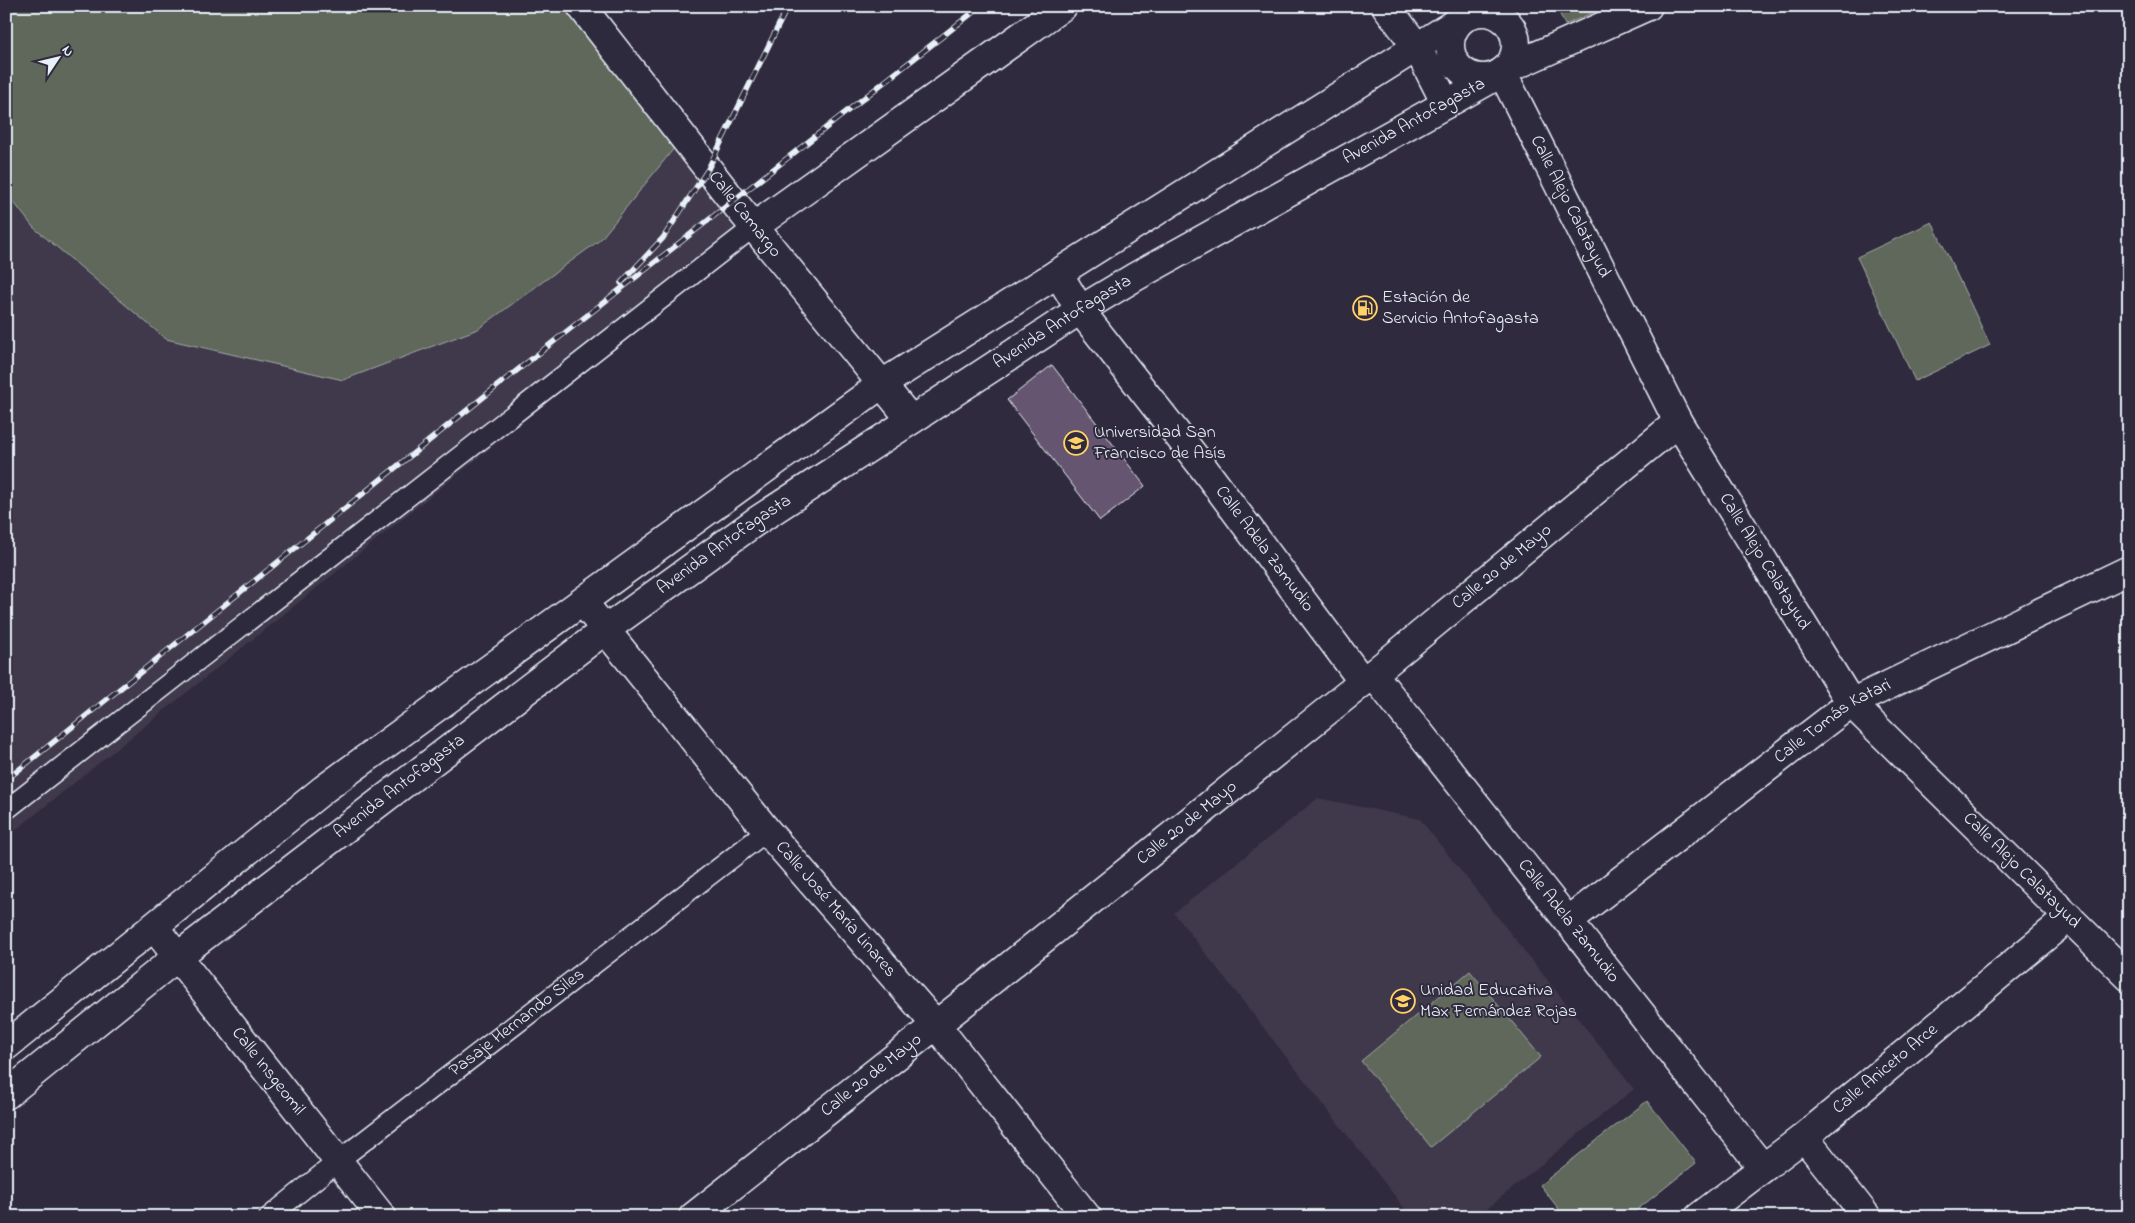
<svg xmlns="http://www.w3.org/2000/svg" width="2135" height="1223" font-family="'Indie Flower',sans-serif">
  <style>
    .built { fill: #40374c }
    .green { fill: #5e675a; stroke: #a3aca9 }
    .building { fill: #66556f; stroke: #e8f1f8 }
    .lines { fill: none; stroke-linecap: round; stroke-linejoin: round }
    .service-casing { stroke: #e8f1f8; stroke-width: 22 }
    .minor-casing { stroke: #e8f1f8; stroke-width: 31 }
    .secondary-casing { stroke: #e8f1f8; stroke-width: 31 }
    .trunk-casing { stroke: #e8f1f8; stroke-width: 31 }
    .service { stroke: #2f2a3d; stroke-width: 19 }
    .minor { stroke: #2f2a3d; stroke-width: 28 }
    .secondary { stroke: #2f2a3d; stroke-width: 28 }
    .trunk { stroke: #2f2a3d; stroke-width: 28 }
    .rail-casing { stroke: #e8f1f8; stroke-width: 5.5 }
    .rail { stroke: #2f2a3d; stroke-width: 4; stroke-dasharray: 11; stroke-linecap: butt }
    .labels { text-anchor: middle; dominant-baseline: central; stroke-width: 4; stroke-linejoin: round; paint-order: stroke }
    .street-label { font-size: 18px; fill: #e8f1f8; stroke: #2f2a3d }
    .poi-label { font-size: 18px; fill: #e8f1f8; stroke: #2f2a3d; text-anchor: start }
  </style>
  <rect width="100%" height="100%" fill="#2f2a3d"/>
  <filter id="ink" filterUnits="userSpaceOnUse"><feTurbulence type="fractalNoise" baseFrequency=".02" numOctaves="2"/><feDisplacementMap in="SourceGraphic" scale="10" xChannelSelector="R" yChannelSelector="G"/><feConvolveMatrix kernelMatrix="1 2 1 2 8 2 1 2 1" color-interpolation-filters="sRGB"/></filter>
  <g filter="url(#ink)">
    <g class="built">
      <polygon points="675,147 745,243 6,838 6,192 33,227 343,380 478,329 600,240"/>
      <polygon points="1318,798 1420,819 1634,1089 1477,1217 1411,1217 1174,913"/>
    </g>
    <g class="green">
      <polygon points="6,6 562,6 675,147 600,240 478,329 343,380 166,339 33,227 6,192"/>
      <polygon points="1556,6 1607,6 1565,25"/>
      <polygon points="1932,222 1990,345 1915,381 1857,257"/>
      <polygon points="1470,971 1541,1057 1431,1147 1361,1061"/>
      <polygon points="1647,1101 1696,1163 1628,1217 1565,1217 1540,1185"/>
    </g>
    <polygon class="building" points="1052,365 1145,486 1100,521 1007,400"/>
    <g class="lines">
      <g class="service-casing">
        <g id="service">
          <polyline points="6,810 755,226"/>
          <path id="s1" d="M269 1217 338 1161 767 831"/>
        </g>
      </g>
      <g class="minor-casing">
        <g id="minor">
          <polyline points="1386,6 1417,47 1446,104"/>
          <path id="s2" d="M1502 72 1678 422 1851 703 2129 977"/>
          <polyline points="755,226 1063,6"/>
          <path id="s3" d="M1058 273 1080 310 1202 466 1363 682"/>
          <path id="s4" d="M583 602 767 831 936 1025 1087 1217"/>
          <path id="s5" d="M1373 674 1763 1168"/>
          <path id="s6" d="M1568 921 1851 703 2129 570"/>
          <path id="s7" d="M154 927 382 1217"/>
          <polyline points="1804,1137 1867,1217"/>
          <path id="s8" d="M693 1217 966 1001 1373 674 1678 422"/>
          <path id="s9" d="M1699 1217 1804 1137 2069 917"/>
        </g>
      </g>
      <g class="secondary-casing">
        <g id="secondary">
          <path id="s10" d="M581 6 733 201 911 420"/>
        </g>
      </g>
      <g class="trunk-casing">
        <g id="trunk">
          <circle cx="1483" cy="45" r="33"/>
          <polyline points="1507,69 1648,6"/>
          <polyline points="6,1046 324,789 882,384 1463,18"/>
          <path id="s11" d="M6 1095 177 957 605 630 755 522 1080 310 1135 277 1498 75"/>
        </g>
      </g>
      <use href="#service" class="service"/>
      <use href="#minor" class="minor"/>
      <use href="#secondary" class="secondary"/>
      <use href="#trunk" class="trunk"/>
      <g class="rail-casing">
        <g id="rail">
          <polyline points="621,283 663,238 708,169 788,6"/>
          <polyline points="6,780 496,387 981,6"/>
        </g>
      </g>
      <use href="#rail" class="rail"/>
    </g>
  </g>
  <defs>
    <g id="fuel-ring" transform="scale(1.25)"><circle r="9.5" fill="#2f2a3d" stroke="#ffd166" stroke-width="1.5"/><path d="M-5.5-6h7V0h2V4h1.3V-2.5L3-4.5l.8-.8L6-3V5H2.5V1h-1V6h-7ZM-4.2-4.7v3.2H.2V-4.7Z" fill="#ffd166"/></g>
    <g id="university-ring" transform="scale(1.25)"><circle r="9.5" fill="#2f2a3d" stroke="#ffd166" stroke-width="1.5"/><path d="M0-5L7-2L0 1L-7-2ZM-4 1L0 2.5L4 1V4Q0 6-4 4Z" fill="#ffd166"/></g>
    <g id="school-ring" transform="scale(1.25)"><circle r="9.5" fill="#2f2a3d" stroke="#ffd166" stroke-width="1.5"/><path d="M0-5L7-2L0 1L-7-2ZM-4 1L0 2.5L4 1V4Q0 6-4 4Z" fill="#ffd166"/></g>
  </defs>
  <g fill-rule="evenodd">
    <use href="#fuel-ring" x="1365" y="308"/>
    <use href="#university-ring" x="1076" y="443"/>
    <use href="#school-ring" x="1403" y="1001"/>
  </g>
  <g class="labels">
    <g class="street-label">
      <text stroke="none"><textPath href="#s11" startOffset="1715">Avenida Antofagasta</textPath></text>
      <text stroke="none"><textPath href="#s2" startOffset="151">Calle Alejo Calatayud</textPath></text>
      <text stroke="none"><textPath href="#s10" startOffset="265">Calle Camargo</textPath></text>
      <text stroke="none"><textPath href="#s11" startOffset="1310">Avenida Antofagasta</textPath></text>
      <text stroke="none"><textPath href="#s11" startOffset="905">Avenida Antofagasta</textPath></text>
      <text stroke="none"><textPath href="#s3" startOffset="345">Calle Adela Zamudio</textPath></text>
      <text stroke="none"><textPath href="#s2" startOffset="556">Calle Alejo Calatayud</textPath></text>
      <text stroke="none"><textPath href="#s8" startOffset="1038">Calle 20 de Mayo</textPath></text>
      <text stroke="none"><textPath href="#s6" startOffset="332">Calle Tomás Katari</textPath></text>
      <text stroke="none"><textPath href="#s11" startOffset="500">Avenida Antofagasta</textPath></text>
      <text stroke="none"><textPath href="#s8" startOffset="632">Calle 20 de Mayo</textPath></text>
      <text stroke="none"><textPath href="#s2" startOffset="961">Calle Alejo Calatayud</textPath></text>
      <text stroke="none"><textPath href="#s4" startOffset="398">Calle José María Linares</textPath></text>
      <text stroke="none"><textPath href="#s5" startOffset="315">Calle Adela Zamudio</textPath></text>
      <text stroke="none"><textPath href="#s1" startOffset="315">Pasaje Hernando Siles</textPath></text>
      <text stroke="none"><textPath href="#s9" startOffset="238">Calle Aniceto Arce</textPath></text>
      <text stroke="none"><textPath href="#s7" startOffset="184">Calle Insgeomil</textPath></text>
      <text stroke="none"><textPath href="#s8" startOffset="228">Calle 20 de Mayo</textPath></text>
    </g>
    <g class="poi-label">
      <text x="1382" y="298">Estación de<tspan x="1382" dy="21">Servicio Antofagasta</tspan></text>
      <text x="1094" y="433">Universidad San<tspan x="1094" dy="21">Francisco de Asís</tspan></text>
      <text x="1420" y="991">Unidad Educativa<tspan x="1420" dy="21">Max Fernández Rojas</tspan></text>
    </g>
  </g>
  <rect width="2135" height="1223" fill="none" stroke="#2f2a3d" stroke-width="25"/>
  <rect x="12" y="12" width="2110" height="1198" fill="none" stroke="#e8f1f8" stroke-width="2" filter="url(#ink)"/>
  <g transform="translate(58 58) rotate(55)" stroke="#2f2a3d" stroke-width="4" paint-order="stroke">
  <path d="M0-4L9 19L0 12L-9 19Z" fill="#e8f1f8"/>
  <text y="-8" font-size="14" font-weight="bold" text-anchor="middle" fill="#e8f1f8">N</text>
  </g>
</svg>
